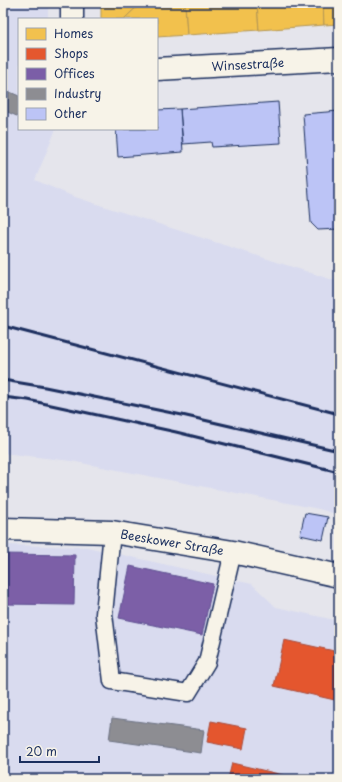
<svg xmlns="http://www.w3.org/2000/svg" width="342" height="782" font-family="'Playpen Sans',sans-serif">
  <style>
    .built { fill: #d9dbef }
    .homes { fill: #f2c14e; stroke: #b29553 }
    .shops { fill: #e4572e; stroke: #a84b3c }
    .offices { fill: #7b5ea7; stroke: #5e5091 }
    .industry { fill: #8d8d92; stroke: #6b7182 }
    .building { fill: #bcc4f6; stroke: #1b2f5e }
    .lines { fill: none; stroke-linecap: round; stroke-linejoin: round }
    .lane-casing { stroke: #1b2f5e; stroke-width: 19 }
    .street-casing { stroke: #1b2f5e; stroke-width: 25 }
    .lane { stroke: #f7f3e8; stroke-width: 16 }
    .street { stroke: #f7f3e8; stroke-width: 22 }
    .rail { stroke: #1b2f5e; stroke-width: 3 }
    .labels { text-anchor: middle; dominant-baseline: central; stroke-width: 4; stroke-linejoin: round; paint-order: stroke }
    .street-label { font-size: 12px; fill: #1b2f5e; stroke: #f7f3e8 }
  </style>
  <rect width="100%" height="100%" fill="#e5e5ec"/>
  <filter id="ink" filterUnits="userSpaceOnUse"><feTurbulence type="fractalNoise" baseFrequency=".025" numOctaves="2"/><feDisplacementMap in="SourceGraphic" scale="8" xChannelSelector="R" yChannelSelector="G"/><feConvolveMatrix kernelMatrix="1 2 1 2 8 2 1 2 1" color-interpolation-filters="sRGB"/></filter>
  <g filter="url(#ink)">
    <g class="built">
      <polygon points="3,3 48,3 48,19 19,19 19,129 56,129 35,180 72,196 339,282 339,515 319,509 71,461 3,453"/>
      <polygon points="3,545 87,547 252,584 276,607 339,621 339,779 3,779"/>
    </g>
    <g class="homes">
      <polygon points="101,3 141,3 124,19 101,19"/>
      <polygon points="141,3 185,3 187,35 157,37 157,19 124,19"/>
      <polygon points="185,3 257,3 259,30 187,35"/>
      <polygon points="257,3 323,3 324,25 259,30"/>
      <polygon points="323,3 339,3 339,24 324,25"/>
    </g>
    <g class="shops">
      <polygon points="284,640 339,652 339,701 274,686"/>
      <polygon points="211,721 247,728 243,749 207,742"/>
      <polygon points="232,763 283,775 282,779 228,779"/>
      <polygon points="108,777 108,779 88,779"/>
    </g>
    <g class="offices">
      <polygon points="3,554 75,555 74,605 3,604"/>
      <polygon points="130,566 213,584 202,635 119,618"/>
    </g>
    <g class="industry">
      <polygon points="3,89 19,96 19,117 3,110"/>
      <polygon points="112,718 204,730 201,753 109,740"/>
    </g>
    <g class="building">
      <polygon points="278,102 281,143 212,147 211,142 183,144 180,109"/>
      <polygon points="180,109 183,152 118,157 116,129 157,129 157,110"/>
      <polygon points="339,111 339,229 318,230 311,223 303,114"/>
      <polygon points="305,513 328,517 323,540 300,535"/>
    </g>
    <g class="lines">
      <g class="lane-casing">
        <polyline id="lane" points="112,532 104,614 112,681 188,693 207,662 233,552"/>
      </g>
      <g class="street-casing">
        <g id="street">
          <polyline points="72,3 72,19"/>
          <path id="s1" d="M157 69 339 59"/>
          <path id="s2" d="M3 529 112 532 233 552 339 576"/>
        </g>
      </g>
      <use href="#lane" class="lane"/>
      <use href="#street" class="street"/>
      <g class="rail">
        <polyline points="3,326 339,414"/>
        <polyline points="3,380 45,387 182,415 339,451"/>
        <polyline points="3,397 28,400 176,432 339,472"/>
      </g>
    </g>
  </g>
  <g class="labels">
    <g class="street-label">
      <text stroke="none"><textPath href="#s1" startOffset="91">Winsestraße</textPath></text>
      <text stroke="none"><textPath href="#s2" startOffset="170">Beeskower Straße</textPath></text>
    </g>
  </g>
  <rect width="342" height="782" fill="none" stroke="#f7f3e8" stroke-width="16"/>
  <rect x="8" y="8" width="326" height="766" fill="none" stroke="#1b2f5e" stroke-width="1.5" filter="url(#ink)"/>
  <rect x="18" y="18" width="140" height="112" fill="#f7f3e8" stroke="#9fa5b1"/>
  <rect x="26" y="28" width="20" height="12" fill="#f2c14e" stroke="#9fa5b1"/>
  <text x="54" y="38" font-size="12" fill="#1b2f5e">Homes</text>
  <rect x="26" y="48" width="20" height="12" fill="#e4572e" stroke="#9fa5b1"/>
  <text x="54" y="58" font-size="12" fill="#1b2f5e">Shops</text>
  <rect x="26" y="68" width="20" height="12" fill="#7b5ea7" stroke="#9fa5b1"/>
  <text x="54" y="78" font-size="12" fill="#1b2f5e">Offices</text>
  <rect x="26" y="88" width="20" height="12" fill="#8d8d92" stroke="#9fa5b1"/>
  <text x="54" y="98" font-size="12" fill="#1b2f5e">Industry</text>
  <rect x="26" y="108" width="20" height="12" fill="#bcc4f6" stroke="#9fa5b1"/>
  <text x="54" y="118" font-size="12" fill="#1b2f5e">Other</text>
  <path d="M20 756v6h79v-6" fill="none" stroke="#1b2f5e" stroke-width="2"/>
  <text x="26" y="756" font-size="12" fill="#1b2f5e" stroke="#f7f3e8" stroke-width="3" paint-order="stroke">20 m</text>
</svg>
